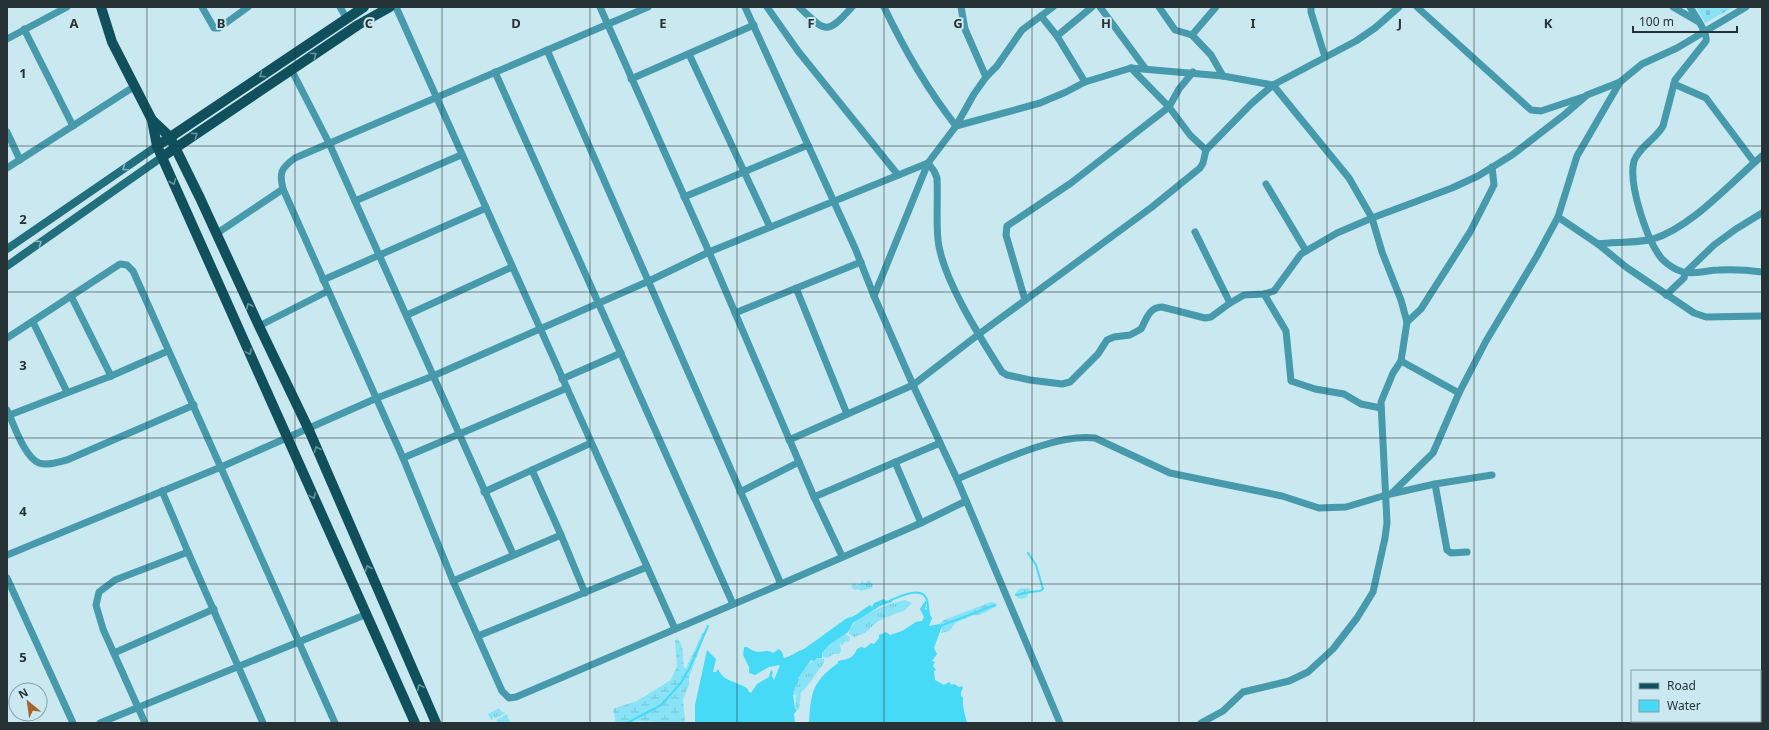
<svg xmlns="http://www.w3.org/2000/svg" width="1769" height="730" font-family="'Noto Sans',sans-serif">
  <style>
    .grass { fill: url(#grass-tufts) }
    .wetland { fill: url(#wetland-marsh) }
    .cemetery { fill: url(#cemetery-stones) }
    .water { fill: #46daf6 }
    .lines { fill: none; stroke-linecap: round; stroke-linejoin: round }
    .stream { stroke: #46daf6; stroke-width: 2 }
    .street { stroke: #469aab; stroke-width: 7 }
    .secondary { stroke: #216f7d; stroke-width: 8 }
    .primary { stroke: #10505c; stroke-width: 10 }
    .oneway { stroke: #64949e }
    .oneway2 { stroke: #86b8c1 }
    .grid { fill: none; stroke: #263235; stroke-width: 1; stroke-opacity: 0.55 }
    .grid-label { font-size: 13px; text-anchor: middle; font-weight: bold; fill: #263235; stroke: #cae8ef; stroke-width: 4; stroke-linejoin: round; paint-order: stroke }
  </style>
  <defs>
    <pattern id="grass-tufts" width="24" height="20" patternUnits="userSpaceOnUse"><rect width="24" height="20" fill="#88e3f7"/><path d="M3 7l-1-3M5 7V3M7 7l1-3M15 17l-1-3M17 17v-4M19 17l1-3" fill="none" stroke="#75c3d4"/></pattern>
    <pattern id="wetland-marsh" width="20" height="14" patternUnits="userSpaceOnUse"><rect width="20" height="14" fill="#88e3f7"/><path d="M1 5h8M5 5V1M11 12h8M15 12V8" fill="none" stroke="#75c3d4"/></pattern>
    <pattern id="cemetery-stones" width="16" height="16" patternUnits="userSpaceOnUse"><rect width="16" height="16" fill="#88e3f7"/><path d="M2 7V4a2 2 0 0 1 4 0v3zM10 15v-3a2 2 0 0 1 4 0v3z" fill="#75c3d4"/></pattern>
  </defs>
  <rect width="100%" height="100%" fill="#cae8ef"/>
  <g class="grass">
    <polygon points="869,580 873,585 872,588 861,591 858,589 854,590 851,586 855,583 857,586 861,583 861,581 865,583"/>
    <path d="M905 600 912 603 904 611 897 613 878 621 865 633 854 637 849 634C848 618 892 602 905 600Z"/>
    <polygon points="845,634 850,637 849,641 845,642 842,645 840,643 841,651 839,654 833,654 828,658 823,657 822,653 829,645"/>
    <path d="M818 658 824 659V663C818 670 807 689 801 692L799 709 795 710 796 691 795 695H793C796 679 804 664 818 658Z"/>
    <polygon points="499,708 502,712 506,713 495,718 493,716 493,719 491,720 488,714"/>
    <polygon points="507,714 510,723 498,723 496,720"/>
  </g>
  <g class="wetland">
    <polygon points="1022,588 1024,589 1029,588 1030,590 1027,597 1022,599 1018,598 1015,594 1018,590"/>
    <path d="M991 602 996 603 997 606 980 615H974L955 623C949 631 952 631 941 633L942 629 939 624 944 620Z"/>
    <path d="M703 632 705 635 689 677V685L683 699 685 721 682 723 639 721 616 723 613 710 615 708 637 701 671 680 677 666 675 640 678 639C685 647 682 658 684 668H686Z"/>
  </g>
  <polygon class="cemetery" points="1696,7 1734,7 1705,23"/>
  <g class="water">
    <path d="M884 599 886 601 893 599 892 602 880 606 853 623 848 632 829 645 822 653V658H817L814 661 811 660 798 678 799 680 795 687 793 695 795 709 797 710 794 714 795 723H695V705L707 650 716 659 713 672H716L718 669C724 683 738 681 748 689V691L751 693 757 684 769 677 771 670 773 672 772 676 774 680 780 665 769 667 755 675 749 673V667L743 655 744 647H747C760 657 764 647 773 653L779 649 782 652 784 658C790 657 797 651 804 649L847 618C856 617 861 610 870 605L872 607 874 603Z"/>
    <path d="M925 601 927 602 925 609 927 610 926 607 929 605 930 615 932 618 929 626 939 624 942 626 934 648 937 654 932 661 935 662 933 666 936 670 934 671 935 680 944 685 949 682 952 685 954 684 959 687 962 686 963 688 961 692V696L963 697C962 705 965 715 967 723H809C811 692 812 682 838 663V661C847 659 853 659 857 649L861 647 865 648 871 643 874 644 879 638V635L886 632 890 635 902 631 916 622 922 621 924 617 920 609Z"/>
  </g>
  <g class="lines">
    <g class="stream">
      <polyline points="1016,595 1030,592 1040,591 1043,589 1036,565 1028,553"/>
      <path d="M891 600C903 595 928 583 928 607"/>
      <polyline points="940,626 995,605"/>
      <polyline points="627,723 661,705 681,683 689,669 708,626"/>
    </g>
    <g class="street">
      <polyline points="202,7 214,28 219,28 248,7"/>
      <polyline points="340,7 347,19"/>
      <polyline points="396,7 675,629"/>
      <polyline points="600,7 709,252 814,497 842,556"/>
      <path d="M648 7 295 158C281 168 279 173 283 189L403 458 453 581 502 691 509 698 516 697 781 584 921 523 966 501"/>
      <polyline points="745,7 855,248 874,296 913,385 957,479 1060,723"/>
      <polyline points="767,7 798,51 898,175"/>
      <path d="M799 7C826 32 826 36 852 7"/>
      <path d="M884 7C904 49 927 89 956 126L974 94 986 77 997 66 1022 30 1053 7"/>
      <polyline points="961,7 965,29 986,77"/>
      <polyline points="1100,7 1145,68"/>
      <polyline points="1159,7 1175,30 1192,35 1211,55 1223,76"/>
      <polyline points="1311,7 1311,12 1325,57"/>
      <polyline points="1417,7 1531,110 1541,111 1583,97"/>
      <polyline points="1673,7 1697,21"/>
      <path d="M1690 7C1694 14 1708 33 1706 41L1675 80 1663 126C1656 139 1639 147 1634 161 1628 184 1647 241 1662 259 1667 264 1676 270 1683 272 1693 275 1708 270 1719 270 1734 269 1748 270 1762 272"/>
      <polyline points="1041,16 1057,36 1085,82"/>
      <polyline points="24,29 73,126"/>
      <polyline points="1192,35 1216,7"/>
      <polyline points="1057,36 1092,7"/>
      <polyline points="7,39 67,7"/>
      <polyline points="547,50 781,584"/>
      <polyline points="689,54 770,227"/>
      <polyline points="1131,68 1169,107 1179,89 1193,72"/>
      <polyline points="292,71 329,143 513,554"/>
      <polyline points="495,72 733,604"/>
      <polyline points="631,79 754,25"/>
      <polyline points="1620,82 1577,156 1558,217 1598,244 1626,267 1694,313 1706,317 1762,316"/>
      <polyline points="1674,84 1706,98 1754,162"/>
      <polyline points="7,132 20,160"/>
      <polyline points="7,168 135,86"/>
      <polyline points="1266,184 1306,251"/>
      <polyline points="684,197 808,145"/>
      <polyline points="355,201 461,155"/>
      <polyline points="1195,232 1230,303"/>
      <polyline points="216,234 283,189"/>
      <path d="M1598 244C1613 242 1638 243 1653 239 1692 227 1730 183 1762 156"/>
      <polyline points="323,280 486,208"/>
      <polyline points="796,288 847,414"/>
      <polyline points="1264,294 1286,331 1291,381 1315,389 1344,394 1361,404 1381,408"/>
      <polyline points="1666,295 1684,278 1685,273 1714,245 1736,229 1762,213"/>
      <polyline points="71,296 111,376"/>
      <polyline points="874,296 928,163 956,126 1040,103 1066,92 1085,82 1131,68 1223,76 1273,85 1349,178 1372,218 1382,252 1401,300 1407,322 1401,361 1393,373 1381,402 1387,523 1385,538 1373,592 1357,618 1333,649 1308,672 1289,681 1243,692 1223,711 1201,723"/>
      <polyline points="1025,300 1006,235 1007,226 1071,183 1169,107 1190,135 1206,150"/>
      <polyline points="735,313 861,262"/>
      <polyline points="407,315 512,267"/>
      <polyline points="33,322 67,392"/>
      <polyline points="1407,322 1421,309 1470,232 1494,185 1492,167"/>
      <polyline points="259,326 328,291"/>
      <polyline points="7,338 120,264 127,265 133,271 335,723"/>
      <polyline points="562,379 621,353"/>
      <polyline points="1459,393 1486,341 1537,256 1558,217"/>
      <path d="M7 410C14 424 24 457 39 463 47 466 59 462 67 460L194 405"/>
      <polyline points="7,416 111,376 168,351"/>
      <polyline points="789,440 913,385 979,334 1152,207 1200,168 1203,163 1206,150 1251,104 1273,85 1356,41 1375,28 1399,7"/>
      <polyline points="403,458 567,388"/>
      <polyline points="895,462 921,523"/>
      <polyline points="532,470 561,535 585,593"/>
      <path d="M957 479C994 464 1056 433 1095 438L1170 473 1282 496 1319 508 1346 507 1386 495 1435 484 1492 475"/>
      <polyline points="1435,484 1447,550 1451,553 1467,552"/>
      <polyline points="162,491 188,552"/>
      <polyline points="484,492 591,443"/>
      <polyline points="740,492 799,462"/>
      <polyline points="1392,493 1433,453 1459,393 1401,361"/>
      <polyline points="814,497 940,443"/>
      <path d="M7 555 221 467 377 398 433 376 649 281 709 252 928 163 934 171 937 178C938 199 936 220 938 240 942 278 981 339 1002 372L1007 375 1030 380 1062 384 1070 382 1098 354 1107 340 1114 337 1130 335 1141 329C1146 320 1149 307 1162 307L1205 318 1211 317 1230 303 1244 295 1264 294 1274 291 1301 254 1337 233 1372 218 1452 188 1478 176 1512 155 1564 115 1587 95 1620 82 1642 64 1677 48 1746 7"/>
      <polyline points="7,578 73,723"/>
      <polyline points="453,581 561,535"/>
      <polyline points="478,636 647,567"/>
      <polyline points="114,653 214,609"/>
      <polyline points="100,723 367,614"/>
      <polyline points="145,723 103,629 96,605 99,592 115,580 188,552 263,723"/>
    </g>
    <g class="secondary">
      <polyline points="7,249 157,146"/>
      <polyline points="7,266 162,157"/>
    </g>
    <g class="primary">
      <polyline points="101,7 112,42 152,120 157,146 415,723"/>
      <polyline points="152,120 170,137 200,198 259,326 308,428 436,723"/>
      <polyline points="157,146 364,7"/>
      <polyline points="162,157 358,25 390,7"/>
    </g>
  </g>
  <defs><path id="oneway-chevron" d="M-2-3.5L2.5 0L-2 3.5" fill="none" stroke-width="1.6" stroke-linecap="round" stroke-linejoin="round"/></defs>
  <g class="oneway">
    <use href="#oneway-chevron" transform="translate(314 55) rotate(-34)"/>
    <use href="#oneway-chevron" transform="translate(262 75) rotate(146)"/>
    <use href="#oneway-chevron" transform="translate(195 135) rotate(-34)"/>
    <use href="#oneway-chevron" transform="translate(173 182) rotate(67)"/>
    <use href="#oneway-chevron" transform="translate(249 306) rotate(-115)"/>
    <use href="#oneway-chevron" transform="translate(249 352) rotate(66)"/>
    <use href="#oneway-chevron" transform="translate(317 449) rotate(-113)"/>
    <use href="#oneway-chevron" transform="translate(313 496) rotate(66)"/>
    <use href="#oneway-chevron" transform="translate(368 568) rotate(-113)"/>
    <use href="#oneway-chevron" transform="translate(420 687) rotate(-114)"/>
  </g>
  <g class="oneway2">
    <use href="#oneway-chevron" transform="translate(125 168) rotate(145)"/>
    <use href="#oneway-chevron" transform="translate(39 243) rotate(-35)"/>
  </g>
  <path class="grid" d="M147 7V723M295 7V723M442 7V723M590 7V723M737 7V723M884 7V723M1032 7V723M1179 7V723M1327 7V723M1474 7V723M1622 7V723M7 146H1762M7 292H1762M7 438H1762M7 584H1762"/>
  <g class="grid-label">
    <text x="74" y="28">A</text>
    <text x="221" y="28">B</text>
    <text x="369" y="28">C</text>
    <text x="516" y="28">D</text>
    <text x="663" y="28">E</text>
    <text x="811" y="28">F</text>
    <text x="958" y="28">G</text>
    <text x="1106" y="28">H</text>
    <text x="1253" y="28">I</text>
    <text x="1400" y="28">J</text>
    <text x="1548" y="28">K</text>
    <text x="23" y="78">1</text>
    <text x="23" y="224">2</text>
    <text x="23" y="370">3</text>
    <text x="23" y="516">4</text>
    <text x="23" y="662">5</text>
  </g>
  <rect width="1769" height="730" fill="none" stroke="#263235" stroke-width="16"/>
  <rect x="1631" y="670" width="130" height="52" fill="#cae8ef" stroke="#889fa5"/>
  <rect x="1639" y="683" width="20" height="6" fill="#10505c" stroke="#889fa5"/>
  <text x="1667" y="690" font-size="12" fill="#263235">Road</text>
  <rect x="1639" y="700" width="20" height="12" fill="#46daf6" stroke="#889fa5"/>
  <text x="1667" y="710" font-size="12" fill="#263235">Water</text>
  <g transform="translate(28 702) rotate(331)"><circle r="19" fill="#cae8ef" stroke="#889fa5"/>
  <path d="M0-3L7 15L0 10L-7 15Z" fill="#a4642d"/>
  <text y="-6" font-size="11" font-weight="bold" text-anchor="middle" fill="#263235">N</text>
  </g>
  <path d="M1633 26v6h104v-6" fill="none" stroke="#263235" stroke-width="2"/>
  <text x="1639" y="26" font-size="12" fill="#263235" stroke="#cae8ef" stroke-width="3" paint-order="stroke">100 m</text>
</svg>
